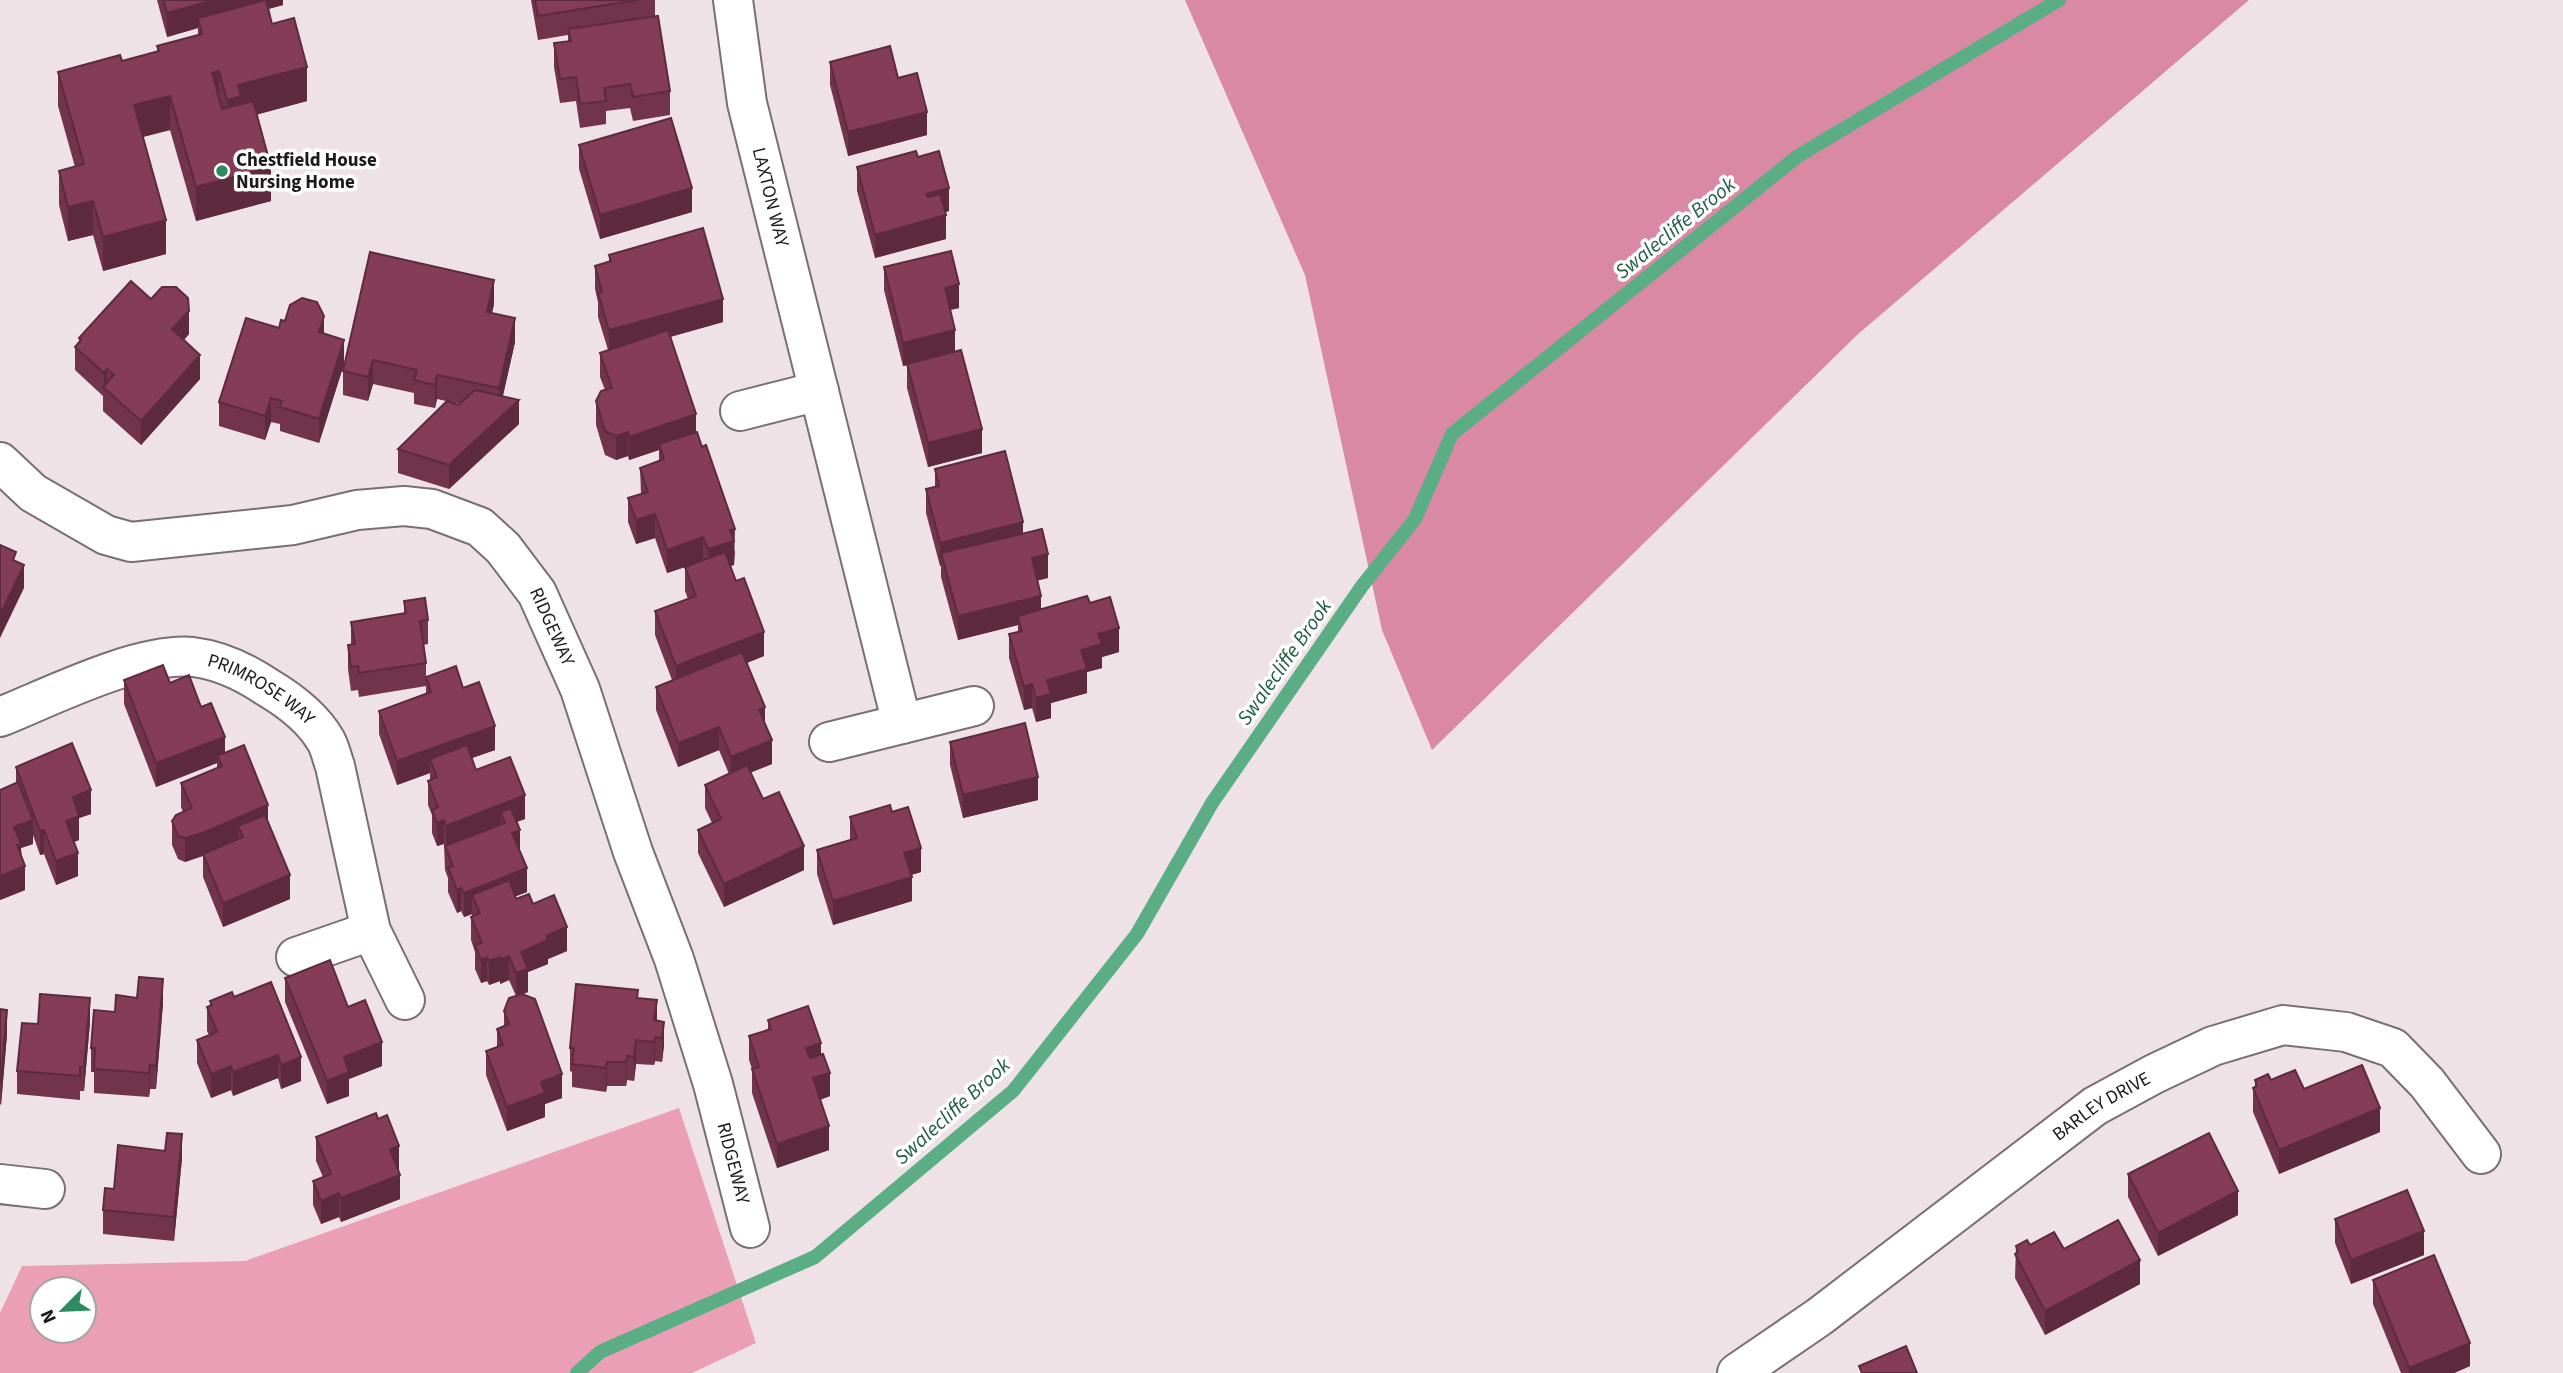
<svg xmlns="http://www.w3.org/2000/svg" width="2563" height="1373" font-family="'Source Sans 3',sans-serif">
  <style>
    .green { fill: #ea9fb7; fill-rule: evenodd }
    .forest { fill: #da89a4 }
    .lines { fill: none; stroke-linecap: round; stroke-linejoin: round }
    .stream { stroke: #5aad84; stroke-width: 14 }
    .minor-casing { stroke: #796f72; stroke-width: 42 }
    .minor { stroke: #fff; stroke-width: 38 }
    .wall { fill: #72344b }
    .shaded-wall { fill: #5d2b3d }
    .building { fill: #853d57; stroke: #5d2b3d; stroke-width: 2 }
    .poi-dot { fill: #2e8a61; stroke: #fff; stroke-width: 2.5 }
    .labels { text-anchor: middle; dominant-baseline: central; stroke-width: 7; stroke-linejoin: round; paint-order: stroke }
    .poi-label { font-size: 19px; font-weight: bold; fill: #1d191a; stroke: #fff; text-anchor: start }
    .street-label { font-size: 19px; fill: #1d191a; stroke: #fff }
    .water-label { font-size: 21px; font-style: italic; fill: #205e42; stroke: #fff }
  </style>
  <rect width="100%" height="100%" fill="#efe2e6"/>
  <path class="green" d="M679 1108 756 1343 692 1373H0V1313L22 1266 245 1261ZM42 1289H84V1331H42Z"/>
  <polygon class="forest" points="1185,0 2249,0 1857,335 1432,750 1382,630 1305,275"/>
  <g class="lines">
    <polyline class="stream" points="577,1373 600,1352 815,1257 1013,1091 1137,934 1212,803 1362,586 1415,519 1452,434 1798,156 2059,0"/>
    <g class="minor-casing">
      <g id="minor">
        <path id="s1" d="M733 0 747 103 902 724"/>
        <polyline points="740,411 819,391"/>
        <path id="s2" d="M0 462 33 493 106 535 131 542 293 525 357 510 404 506 432 509 480 527 503 548 537 593 580 689 633 852 674 959 713 1084 750 1228"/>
        <path id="s3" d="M0 717C52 696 139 652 193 657 219 660 246 673 267 687 289 700 313 718 326 741 330 748 332 758 335 766L371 931 405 1000"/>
        <polyline points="829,742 974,706"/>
        <polyline points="296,957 371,931"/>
        <polyline points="0,1184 45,1189"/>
        <path id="s4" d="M1737 1373 1819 1317 2095 1106 2154 1074 2213 1046 2283 1025 2346 1032 2393 1048 2427 1083 2481 1154"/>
      </g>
    </g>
    <use href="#minor" class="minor"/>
  </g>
  <g class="wall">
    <polygon points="157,0 283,0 283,5 268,9 272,24 307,101 257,114 271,201 196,221 170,130 143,137 166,254 103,271 93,235 68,241 59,205 59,171 75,167 58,106 58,72 122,61 157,52 157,46 198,35 198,28 167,37"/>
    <polygon points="531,0 655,0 655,16 670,91 670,115 633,121 630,108 606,111 606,124 580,128 576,101 560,103 554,67 554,43 568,41 568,35 538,40"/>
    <polygon points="830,62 898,78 927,135 848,156 830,85"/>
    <polygon points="579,145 692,212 600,239 579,169"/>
    <polygon points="918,157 949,211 945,212 946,239 875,258 857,191 857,167"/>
    <polygon points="609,255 723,322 670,337 696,432 735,552 734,565 730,566 764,656 747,663 765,725 772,764 750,773 763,799 804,870 724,907 698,853 698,830 712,823 705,808 705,785 729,774 719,750 678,767 656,710 656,687 672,680 655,635 655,611 688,599 685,591 685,567 667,573 655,538 636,544 628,522 628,498 641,494 640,468 659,461 659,450 629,460 628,456 616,460 605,455 596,425 596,401 605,390 600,377 600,353 608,350 598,317 598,302 595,289 595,266 609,261"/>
    <polygon points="884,267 959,308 950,310 955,351 982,453 928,467 907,388 907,365 903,366 884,290"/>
    <polygon points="494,304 492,313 515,342 503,396 519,424 449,489 398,473 398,449 460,404 437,399 435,408 414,404 414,393 373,384 368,401 343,395 343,371"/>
    <polygon points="279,328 324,334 344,364 319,443 280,431 280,424 271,422 265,440 219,426 219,402"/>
    <polygon points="189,334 184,340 200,379 141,445 103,411 103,396 75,370 75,347 79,342 79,338"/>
    <polygon points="935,469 1023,534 1048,578 1037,580 1041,609 1090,603 1119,652 1102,657 1102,668 1087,672 1087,693 1051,703 1051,718 1036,722 1032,708 1024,710 1009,658 1009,634 1018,632 1018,625 958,640 941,577 941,566 940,566 926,513 926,489 935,487"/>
    <polygon points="404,601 428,620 428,644 423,645 426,663 426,677 463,688 495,750 472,758 476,770 525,819 516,822 520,852 527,892 515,896 516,899 533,904 567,951 548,959 548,964 528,972 528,992 523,994 562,1098 545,1104 545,1117 507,1131 486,1075 486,1051 497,1047 497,1029 504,1026 504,1011 516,996 509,980 500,984 500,981 489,985 487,981 481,983 475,969 475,952 471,940 471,917 472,916 472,914 464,917 461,911 457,913 448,892 448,878 445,870 444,844 437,846 432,833 432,815 428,805 428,781 430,780 430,773 397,785 379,734 379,711 426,694 426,686 359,697 358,690 351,691 348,669 348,645 351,644 351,622 404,614"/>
    <polygon points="124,680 170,683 201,707 225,753 268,823 290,899 223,927 203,877 203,856 185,862 178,859 172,845 172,821 183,812 181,807 181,783 217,768 217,763 156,787 124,704"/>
    <polygon points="950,742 1038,800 963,818 950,765"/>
    <polygon points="16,767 91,814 79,818 79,840 74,842 78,876 56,885 44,854 40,855 33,835 33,844 21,848 25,890 0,900 16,783"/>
    <polygon points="892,812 921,872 911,875 912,901 833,925 817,874 817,850 850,840 850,817"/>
    <polygon points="285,978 348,1007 382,1066 349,1079 349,1096 327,1104 285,1002"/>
    <polygon points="234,997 301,1081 281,1089 278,1078 233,1096 231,1090 211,1098 197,1063 197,1040 209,1035 207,1031 207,1007 210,1006 210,1001"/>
    <polygon points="638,998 657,1021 664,1022 664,1045 662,1062 655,1061 654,1065 636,1064 634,1081 627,1080 626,1086 607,1086 606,1092 572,1087 572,1072 570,1071 570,1048"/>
    <polygon points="163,1003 156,1089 150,1089 149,1097 94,1093 94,1072 91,1072 91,1048 115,1012"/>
    <polygon points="0,1009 7,1034 1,1105 0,1104"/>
    <polygon points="768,1020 821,1054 830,1096 820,1100 829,1150 777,1168 752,1093 752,1069 749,1060 749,1036 768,1030"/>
    <polygon points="90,1022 84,1091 80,1091 80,1100 17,1094 17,1071 38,1024"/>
    <polygon points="2255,1080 2271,1080 2304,1089 2380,1132 2279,1174 2253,1112 2253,1088 2255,1087"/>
    <polygon points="378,1119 399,1169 398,1170 400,1199 341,1222 339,1217 321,1224 313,1205 313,1181 323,1177 316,1161 316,1137"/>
    <polygon points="182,1158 174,1241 103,1234 103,1210 114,1189"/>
    <polygon points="2128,1174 2238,1215 2158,1256 2128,1197"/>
    <polygon points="2335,1219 2424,1255 2351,1284 2335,1243"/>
    <polygon points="2030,1245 2064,1249 2140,1284 2045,1335 2015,1278 2016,1246"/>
    <polygon points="2373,1280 2470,1366 2454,1373 2401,1373 2373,1304"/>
  </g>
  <g class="shaded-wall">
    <polygon points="214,0 283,0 283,5 201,27 198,18 198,28 167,37 167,13"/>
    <polygon points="307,67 307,101 241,119 227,134 227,100 238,85"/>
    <polygon points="219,71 219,105 212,73"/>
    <polygon points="170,96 170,130 134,139 134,105"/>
    <polygon points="927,112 927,135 848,156 848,132"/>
    <polygon points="271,167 271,201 196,221 196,187"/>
    <polygon points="692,188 692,212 600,239 600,215"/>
    <polygon points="949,188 949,211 926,217 926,194"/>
    <polygon points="93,201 93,235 68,241 68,207"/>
    <polygon points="946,215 946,239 875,258 875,235"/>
    <polygon points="166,220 166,254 103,271 103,237"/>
    <polygon points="494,280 494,304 487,335 487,312"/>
    <polygon points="959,284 959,308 945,311 945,288"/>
    <polygon points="723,299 723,322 609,354 609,330"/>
    <polygon points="189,311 189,334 172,353 172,329"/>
    <polygon points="324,316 324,339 319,332"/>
    <polygon points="515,318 515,342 499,412 499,388"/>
    <polygon points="955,330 955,354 903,366 903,343"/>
    <polygon points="344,340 344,364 319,443 319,419"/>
    <polygon points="200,355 200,379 141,445 141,421"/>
    <polygon points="373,360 373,384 368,401 368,377"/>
    <polygon points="107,369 107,390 104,388 104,373"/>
    <polygon points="437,375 437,399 435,408 435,385"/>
    <polygon points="271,398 271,422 265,440 265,416"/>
    <polygon points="519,400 519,424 449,489 449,465"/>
    <polygon points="696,414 696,438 659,444 659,450 629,460 629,437"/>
    <polygon points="982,429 982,453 928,467 928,443"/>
    <polygon points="628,432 628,456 616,460 616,436"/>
    <polygon points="655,514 655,538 636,544 636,520"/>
    <polygon points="1023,522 1023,546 941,553 941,566 940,566 940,543"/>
    <polygon points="735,529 734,565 708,573 708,549 730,530"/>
    <polygon points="703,537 703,561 667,573 667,550"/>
    <polygon points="1048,554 1048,578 1032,582 1032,558"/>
    <polygon points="24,565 24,588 0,638 0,615"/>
    <polygon points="1041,596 1041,620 1018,616 1018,625 958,640 958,616"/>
    <polygon points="1119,628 1119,652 1102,657 1102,668 1087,672 1087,693 1051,703 1051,718 1036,722 1036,698 1047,680 1098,634"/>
    <polygon points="764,632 764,656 676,690 676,666"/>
    <polygon points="1032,684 1032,708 1024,710 1024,687"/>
    <polygon points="765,707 765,731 759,710"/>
    <polygon points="495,726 495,750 434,771 430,759 430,773 397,785 397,761"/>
    <polygon points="719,727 719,750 678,767 678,743"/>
    <polygon points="225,737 225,760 217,756 217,763 156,787 156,763"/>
    <polygon points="772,740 772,764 731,780 731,757"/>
    <polygon points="1038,777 1038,800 963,818 963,795"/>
    <polygon points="91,790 91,814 79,818 79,840 66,845 66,821 73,797"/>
    <polygon points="525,795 525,819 505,826 505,823 501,812 501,828 446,849 446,826"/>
    <polygon points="268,805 268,828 243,837 238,826 238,841 203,854 203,856 202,856 185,862 185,838"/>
    <polygon points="33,820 33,844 21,848 21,867 14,827"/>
    <polygon points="444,820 444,844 437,846 437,823"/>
    <polygon points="44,830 44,854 40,855 40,831"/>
    <polygon points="520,830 520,854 512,833"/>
    <polygon points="804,846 804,870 724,907 724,884"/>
    <polygon points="921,848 921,872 904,877 904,853"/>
    <polygon points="78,853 78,876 56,885 56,861"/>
    <polygon points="25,866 25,890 0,900 0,876"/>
    <polygon points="527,868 527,892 479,911 472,895 472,914 464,917 464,893"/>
    <polygon points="290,875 290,899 223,927 223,903"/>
    <polygon points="912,877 912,901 833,925 833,901"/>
    <polygon points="461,888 461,911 457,913 457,890"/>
    <polygon points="567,927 567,951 548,959 548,964 528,972 528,992 516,997 516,973 521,952 546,936"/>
    <polygon points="509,956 509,980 500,984 500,960"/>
    <polygon points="487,957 487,981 481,983 481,960"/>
    <polygon points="500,957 500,981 489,985 489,961"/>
    <polygon points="163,979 163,1003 156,1089 156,1066"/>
    <polygon points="90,998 90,1022 84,1091 84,1067"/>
    <polygon points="657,1000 657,1024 654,1044 654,1020"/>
    <polygon points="7,1010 7,1034 1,1105 1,1081"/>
    <polygon points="664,1022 664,1045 662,1062 662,1038"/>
    <polygon points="655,1037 655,1061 654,1065 654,1042"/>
    <polygon points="636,1040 636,1064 634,1081 634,1057"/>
    <polygon points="382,1042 382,1066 349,1079 349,1096 327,1104 327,1081 344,1057"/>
    <polygon points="821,1043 821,1066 806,1072 806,1048"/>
    <polygon points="278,1055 278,1078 233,1096 233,1072"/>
    <polygon points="627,1056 627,1080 626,1086 626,1062"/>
    <polygon points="301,1057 301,1081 281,1089 281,1065"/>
    <polygon points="607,1062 607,1086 606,1092 606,1068"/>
    <polygon points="150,1065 150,1089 149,1097 149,1073"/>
    <polygon points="231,1066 231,1090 211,1098 211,1074"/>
    <polygon points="830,1073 830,1096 813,1102 813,1078"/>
    <polygon points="562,1074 562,1098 545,1104 545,1117 507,1131 507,1107 541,1082"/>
    <polygon points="2380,1108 2380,1132 2279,1174 2279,1150"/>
    <polygon points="829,1126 829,1150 777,1168 777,1144"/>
    <polygon points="182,1134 182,1158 174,1241 174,1217"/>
    <polygon points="399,1146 399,1169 390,1173 390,1149"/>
    <polygon points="400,1175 400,1199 341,1222 341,1198"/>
    <polygon points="2238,1191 2238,1215 2158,1256 2158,1233"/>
    <polygon points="339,1193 339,1217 321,1224 321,1201"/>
    <polygon points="2424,1231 2424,1255 2351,1284 2351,1260"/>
    <polygon points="2140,1260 2140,1284 2045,1335 2045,1311"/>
    <polygon points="2470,1343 2470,1366 2454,1373 2409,1373 2409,1368"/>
  </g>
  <g class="building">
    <polygon points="163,0 214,0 167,13"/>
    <polygon points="266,0 272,24 294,18 307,67 238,85 241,96 227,100 219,71 212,73 222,109 253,101 271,167 196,187 170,96 134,105 166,220 103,237 93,201 68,207 59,171 84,164 58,72 120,55 122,61 159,51 157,46 202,34 198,18"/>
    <polygon points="535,0 637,0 538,16"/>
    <polygon points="658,16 670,91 633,97 630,84 604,88 606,101 580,104 576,77 560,79 554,43 571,41 568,29"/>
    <polygon points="890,46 898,78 917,73 927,112 848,132 830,62"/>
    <polygon points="671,118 692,188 600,215 579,145"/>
    <polygon points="916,151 918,157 939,151 949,188 926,194 928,197 940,194 946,215 875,235 857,167"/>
    <polygon points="703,228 723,299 609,330 598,293 602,292 595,266 611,261 609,255"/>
    <polygon points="951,251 959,284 945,288 955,330 903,343 884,267"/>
    <polygon points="370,252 494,280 487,312 515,318 499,388 437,375 435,385 414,380 417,370 373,360 368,377 343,371"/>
    <polygon points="131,281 151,299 162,287 176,287 188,298 189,311 172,329 200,355 141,421 103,387 114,375 107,369 104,373 75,347 81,340 79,338"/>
    <polygon points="302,298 317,302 324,316 319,332 344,340 319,419 280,407 282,401 271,398 265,416 219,402 246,318 279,328 281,320 285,321 290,305"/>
    <polygon points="668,330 696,414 629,437 628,432 616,436 605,431 596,401 601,391 612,388 600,353"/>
    <polygon points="961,350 982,429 928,443 907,364"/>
    <polygon points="475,390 519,400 449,465 398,449 447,401 458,405"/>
    <polygon points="697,432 702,447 706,445 735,529 730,530 734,541 708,549 703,537 667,550 655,514 636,520 628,498 648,492 640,468 664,459 659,444"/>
    <polygon points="1005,451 1023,522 940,543 926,489 939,486 935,469"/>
    <polygon points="1042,529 1048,554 1032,558 1041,596 958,616 941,553"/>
    <polygon points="0,545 16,552 13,560 24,565 0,615"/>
    <polygon points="725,552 736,581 744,578 764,632 676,666 655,611 696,596 685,567"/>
    <polygon points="1087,596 1090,603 1110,597 1119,628 1098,634 1102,644 1081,650 1087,669 1047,680 1051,694 1036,698 1032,684 1024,687 1009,634 1022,631 1018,616"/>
    <polygon points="425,598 428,620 420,621 426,663 359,673 358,666 351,667 348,645 355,644 351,622 406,613 404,601"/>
    <polygon points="742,652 765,707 759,710 772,740 731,757 719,727 678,743 656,687"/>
    <polygon points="163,665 170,683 189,675 201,707 211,703 225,737 156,763 124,680"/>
    <polygon points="456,666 463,688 479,682 495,726 397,761 379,711 431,692 426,677"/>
    <polygon points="1025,723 1038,777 963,795 950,742"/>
    <polygon points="72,743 91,790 73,797 79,816 66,821 78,853 56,861 44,830 40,831 16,767"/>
    <polygon points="244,745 268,805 202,833 185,838 178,836 172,821 176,815 192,808 181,783 222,766 217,756"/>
    <polygon points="467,745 476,770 510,757 525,795 446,826 444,820 437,823 432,810 438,807 428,781 437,777 430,759"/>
    <polygon points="747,765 763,799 779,792 804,846 724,884 698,830 721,819 705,785"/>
    <polygon points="18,782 33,820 14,827 21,844 17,845 25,866 0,876 0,790"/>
    <polygon points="890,805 892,812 908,807 921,848 904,853 912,877 833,901 817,850 857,838 850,817"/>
    <polygon points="511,808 520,830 512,833 527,868 464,893 461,888 457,890 448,868 453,866 445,846 505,823 501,812"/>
    <polygon points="265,815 290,875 223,903 203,854 243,837 238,826"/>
    <polygon points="509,880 516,899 529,894 533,904 554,895 567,927 546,936 548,940 521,952 528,969 516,973 509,956 500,960 500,957 489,961 487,957 481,960 475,945 482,943 471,917 480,913 472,895"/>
    <polygon points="330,960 348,1007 365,1000 382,1042 344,1057 349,1072 327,1081 285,978"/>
    <polygon points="139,977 163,979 156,1066 150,1065 149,1073 94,1069 95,1048 91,1048 94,1010 115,1012 116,995 137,998"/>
    <polygon points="271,982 301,1057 281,1065 278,1055 233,1072 231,1066 211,1074 197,1040 217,1032 207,1007 212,1005 210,1001 232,992 234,997"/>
    <polygon points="576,984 638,990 637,998 657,1000 654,1020 664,1022 662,1038 655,1037 654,1042 636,1040 634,1057 627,1056 626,1062 607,1062 606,1068 572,1064 574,1048 570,1048"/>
    <polygon points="40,994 90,998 84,1067 80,1067 80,1076 17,1071 22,1023 38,1024"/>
    <polygon points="522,994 535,999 562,1074 541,1082 545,1093 507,1107 486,1051 503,1045 497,1029 509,1024 504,1011 509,998"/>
    <polygon points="808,1006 821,1043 806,1048 810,1058 823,1054 830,1073 813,1078 829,1126 777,1144 752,1069 759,1067 749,1036 771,1029 768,1020"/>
    <polygon points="0,1009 7,1010 1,1081 0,1081"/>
    <polygon points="2362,1065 2380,1108 2279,1150 2253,1088 2257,1086 2255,1080 2268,1074 2271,1080 2295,1070 2304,1089"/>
    <polygon points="376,1113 378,1119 387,1115 399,1146 390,1149 400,1175 341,1198 339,1193 321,1201 313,1181 331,1174 316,1137"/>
    <polygon points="167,1133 182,1134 174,1217 103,1210 105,1188 114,1189 118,1145 165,1151"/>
    <polygon points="2209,1133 2238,1191 2158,1233 2128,1174"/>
    <polygon points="2407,1190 2424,1231 2351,1260 2335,1219"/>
    <polygon points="2118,1220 2140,1260 2045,1311 2015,1254 2018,1252 2016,1246 2027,1240 2030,1245 2054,1232 2064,1249"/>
    <polygon points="2434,1255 2470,1343 2409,1368 2373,1280"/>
    <polygon points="1906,1346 1917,1373 1862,1373 1859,1366"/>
  </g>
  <circle class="poi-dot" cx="222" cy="171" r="7"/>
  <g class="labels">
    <g class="poi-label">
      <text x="236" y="160">Chestfield House<tspan x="236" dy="22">Nursing Home</tspan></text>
    </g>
    <g class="street-label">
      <text stroke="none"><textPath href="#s1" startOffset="201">LAXTON WAY</textPath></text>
      <text stroke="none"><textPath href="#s2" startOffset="635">RIDGEWAY</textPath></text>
      <text stroke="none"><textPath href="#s3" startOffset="280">PRIMROSE WAY</textPath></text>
      <text stroke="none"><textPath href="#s4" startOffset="452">BARLEY DRIVE</textPath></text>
      <text stroke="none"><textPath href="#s2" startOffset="1202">RIDGEWAY</textPath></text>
    </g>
    <g class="water-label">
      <text transform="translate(1675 228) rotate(-39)">Swalecliffe Brook</text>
      <text transform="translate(1284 662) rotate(-55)">Swalecliffe Brook</text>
      <text transform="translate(952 1111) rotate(-42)">Swalecliffe Brook</text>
    </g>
  </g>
  <g transform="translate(63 1310) rotate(246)"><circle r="33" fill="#ffffff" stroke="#a5a3a3" stroke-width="2"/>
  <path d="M0-5L12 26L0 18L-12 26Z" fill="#2e8a61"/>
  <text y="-10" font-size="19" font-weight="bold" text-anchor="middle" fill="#1d191a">N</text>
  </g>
</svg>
